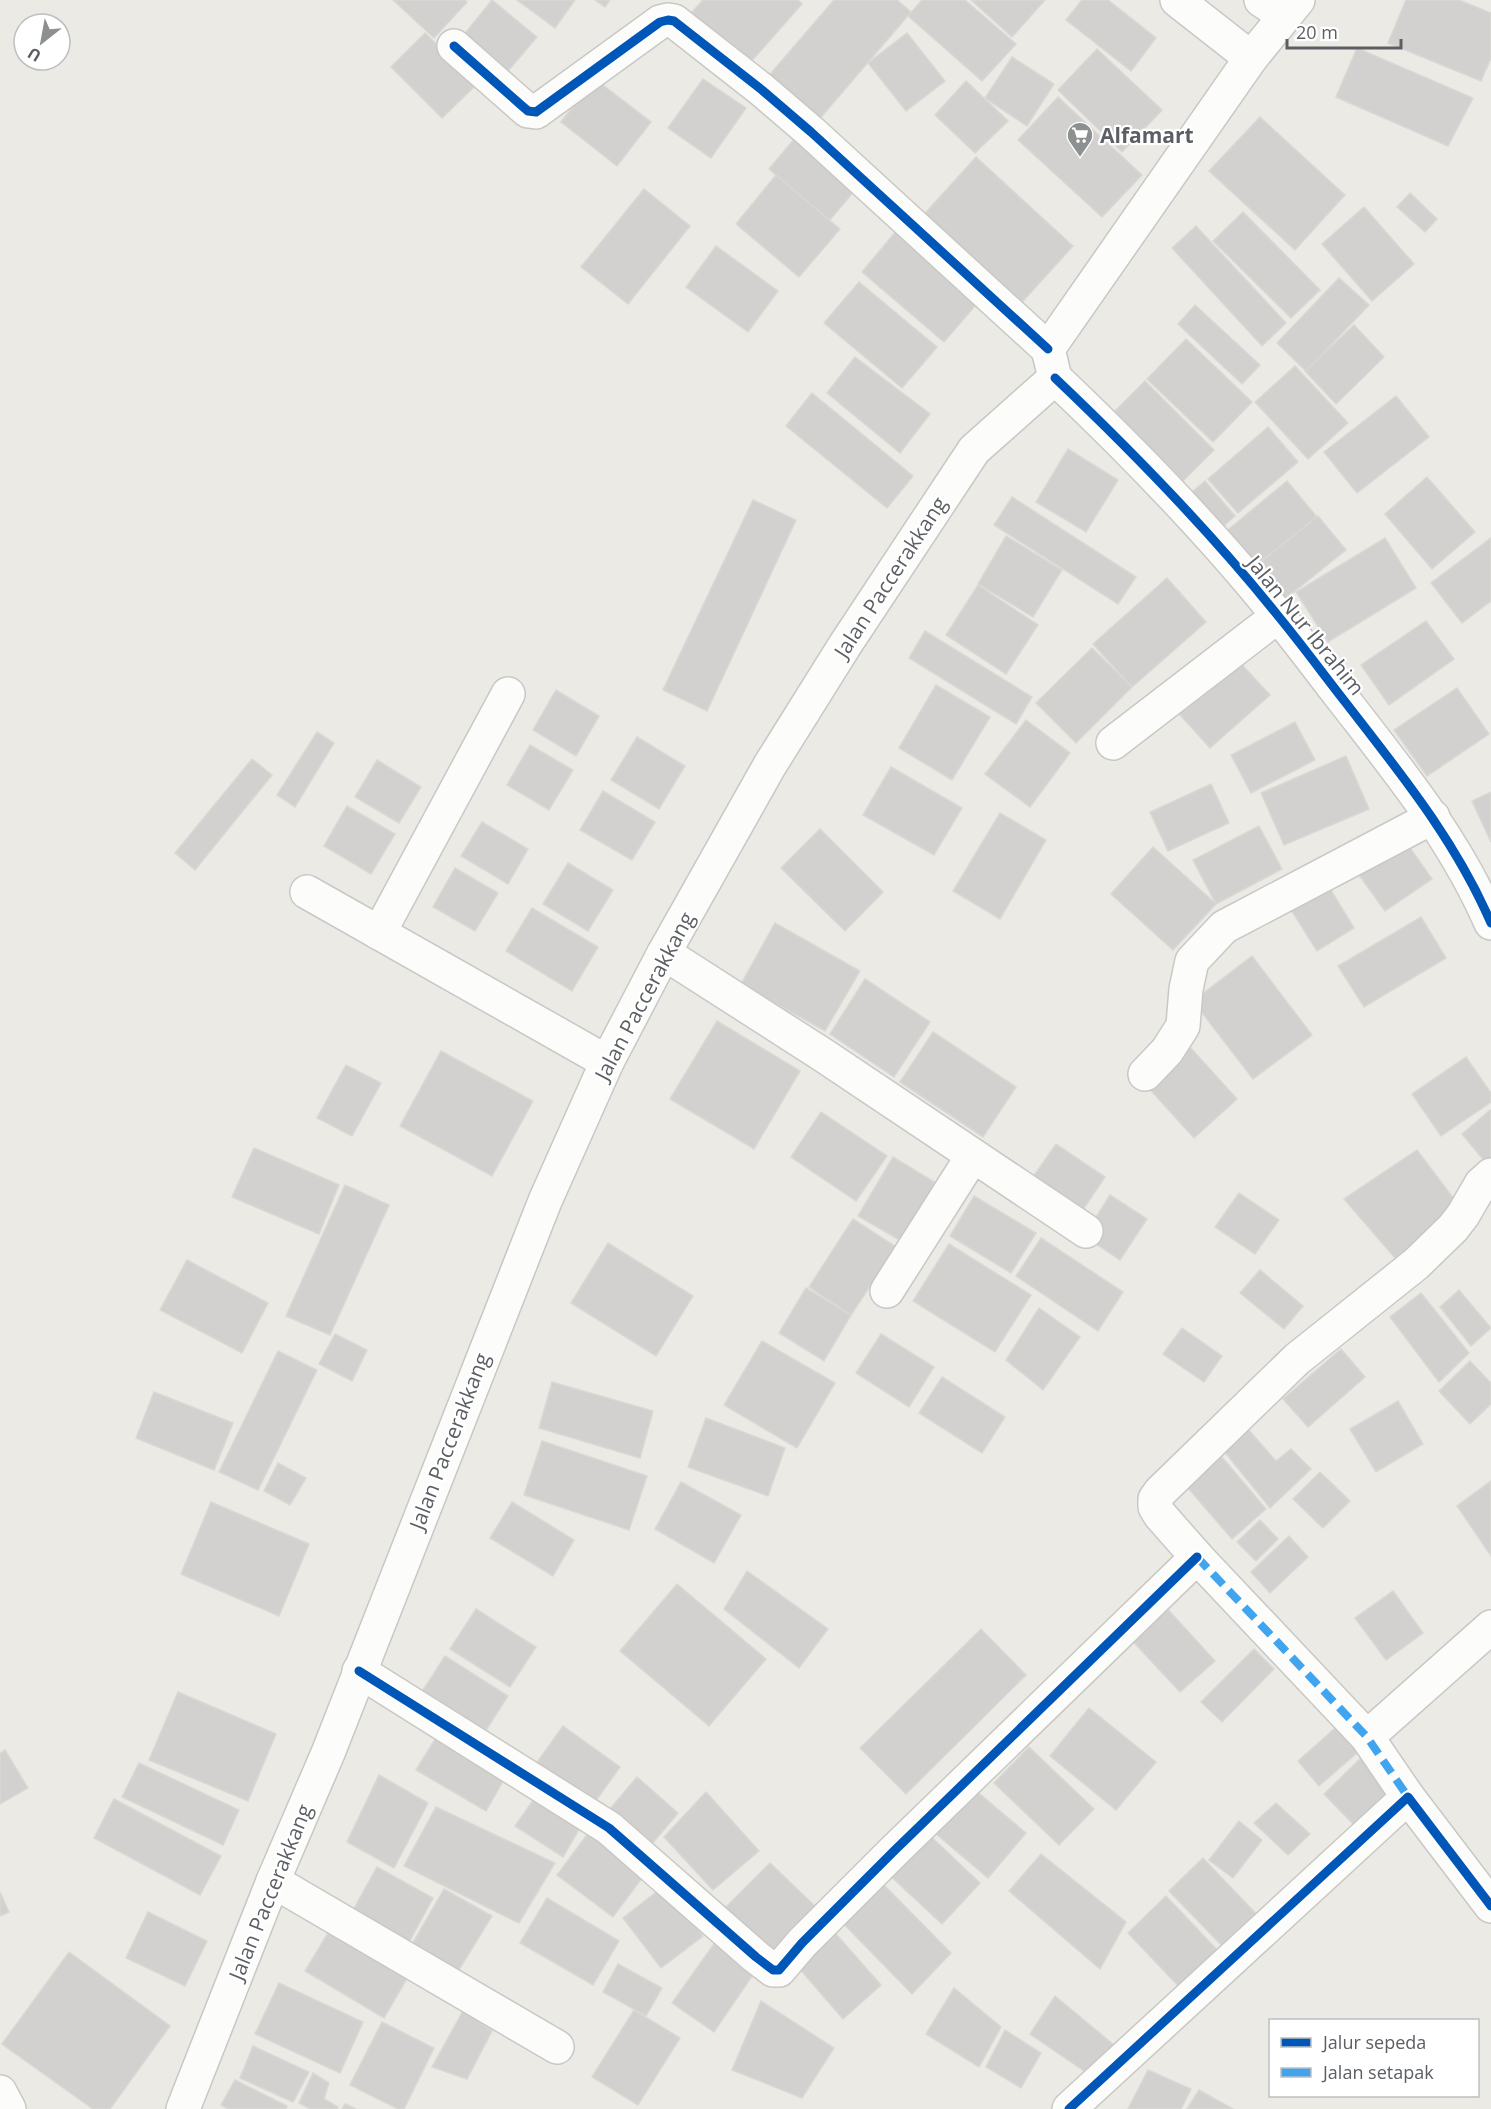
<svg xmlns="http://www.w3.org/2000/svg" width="1491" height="2109" font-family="'Open Sans',sans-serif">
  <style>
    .building { fill: #d2d1cf; stroke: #dad8d4; stroke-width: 1.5 }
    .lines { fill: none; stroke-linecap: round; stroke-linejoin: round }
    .street-casing { stroke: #c8c8c7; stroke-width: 36 }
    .secondary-casing { stroke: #c7c7c5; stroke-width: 36 }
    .street { stroke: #fcfcfb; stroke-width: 33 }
    .secondary { stroke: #fcfcfb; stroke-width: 33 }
    .quiet { stroke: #40a5ee; stroke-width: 8; stroke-dasharray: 15 8; stroke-linecap: butt }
    .cycleway-casing { stroke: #fff; stroke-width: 13 }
    .cycleway { stroke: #0057b8; stroke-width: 9 }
    .labels { text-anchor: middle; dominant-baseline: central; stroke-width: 4.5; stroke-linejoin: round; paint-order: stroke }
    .poi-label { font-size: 21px; font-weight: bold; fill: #5b5f63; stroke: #fff; text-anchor: start }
    .street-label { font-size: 21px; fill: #5b5f63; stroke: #fff }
  </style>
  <rect width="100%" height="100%" fill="#ebeae5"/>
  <g class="building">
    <polygon points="393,0 465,0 467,2 434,38"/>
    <polygon points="492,0 537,37 502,78 458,42"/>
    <polygon points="517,0 575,0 555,28"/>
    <polygon points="595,0 610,0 605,7"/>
    <polygon points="703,0 798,0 802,4 749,64 691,13"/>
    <polygon points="834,0 897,0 911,12 817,122 766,79"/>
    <polygon points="922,0 965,0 1016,44 982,81 908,16"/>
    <polygon points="971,0 1045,0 1012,37"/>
    <polygon points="1082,0 1108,0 1156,38 1131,71 1066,20"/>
    <polygon points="1406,0 1459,0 1491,13 1491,58 1481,81 1388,43"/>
    <polygon points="425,33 477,84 442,118 391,67"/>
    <polygon points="907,33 945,81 906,111 868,63"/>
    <polygon points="1357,48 1473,98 1448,146 1336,97"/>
    <polygon points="1097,49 1162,110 1122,152 1058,90"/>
    <polygon points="1012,57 1054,84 1027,126 985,98"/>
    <polygon points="595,79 651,122 617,166 561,122"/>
    <polygon points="703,79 746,108 711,158 668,128"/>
    <polygon points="966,81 1008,121 975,153 935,115"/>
    <polygon points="1058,97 1142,175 1102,217 1018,140"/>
    <polygon points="1260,117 1345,195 1295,250 1209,171"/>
    <polygon points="795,138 856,189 829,221 769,169"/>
    <polygon points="976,157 1073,246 1015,310 918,221"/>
    <polygon points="776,175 840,229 799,277 736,224"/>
    <polygon points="644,189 690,226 628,304 581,267"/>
    <polygon points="1410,193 1437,219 1425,232 1397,207"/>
    <polygon points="1364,207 1414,264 1372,301 1322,244"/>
    <polygon points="1243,212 1320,290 1291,318 1213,241"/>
    <polygon points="1196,226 1286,323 1262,346 1172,248"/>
    <polygon points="897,230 980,300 944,342 862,272"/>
    <polygon points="716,246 778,291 748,332 686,287"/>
    <polygon points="1339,278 1369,305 1306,371 1277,343"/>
    <polygon points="859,282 937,347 902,388 824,323"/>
    <polygon points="1195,305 1260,365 1242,384 1178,324"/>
    <polygon points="1354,325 1384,357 1336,404 1305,371"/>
    <polygon points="1186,339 1252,402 1213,442 1147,379"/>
    <polygon points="855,357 930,414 900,453 827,393"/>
    <polygon points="1295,366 1348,423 1308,459 1255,402"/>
    <polygon points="1145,381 1214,450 1183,481 1114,412"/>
    <polygon points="812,393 913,476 887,508 786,426"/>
    <polygon points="1396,396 1429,437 1357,493 1324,452"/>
    <polygon points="1268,427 1298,462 1238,513 1208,479"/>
    <polygon points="1068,449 1118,480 1086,532 1036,502"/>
    <polygon points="1427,477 1475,532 1432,569 1385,514"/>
    <polygon points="1205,481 1235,516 1218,531 1187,496"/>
    <polygon points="1287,481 1317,517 1255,569 1224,533"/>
    <polygon points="1012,497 1136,577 1118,604 994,525"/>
    <polygon points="753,500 796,520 707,711 663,690"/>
    <polygon points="1318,516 1346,550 1285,599 1258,564"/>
    <polygon points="1006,536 1062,570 1033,617 978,584"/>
    <polygon points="1385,538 1416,588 1328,642 1296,592"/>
    <polygon points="1491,538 1491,601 1462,623 1431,583"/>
    <polygon points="1167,578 1206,622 1132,687 1093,644"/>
    <polygon points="978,585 1038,625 1006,674 946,635"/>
    <polygon points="1426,621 1454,659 1389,705 1361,665"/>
    <polygon points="925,631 1032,697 1016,724 909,658"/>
    <polygon points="1092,648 1132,687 1076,743 1036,703"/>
    <polygon points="1232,654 1270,695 1210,748 1173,707"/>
    <polygon points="936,685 990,717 952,780 899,748"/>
    <polygon points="1457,688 1489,734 1427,776 1394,730"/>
    <polygon points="556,690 599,716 576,756 533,730"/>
    <polygon points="1026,720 1070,753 1030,807 985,774"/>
    <polygon points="1295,722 1315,760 1251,793 1231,755"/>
    <polygon points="317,732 334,743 295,807 277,795"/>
    <polygon points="637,737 685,766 659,809 611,780"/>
    <polygon points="530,745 573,770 549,810 507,785"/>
    <polygon points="1346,756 1369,809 1284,845 1261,793"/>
    <polygon points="252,759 272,775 195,870 175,853"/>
    <polygon points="377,760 421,787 399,823 355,797"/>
    <polygon points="891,767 962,808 934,855 863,815"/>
    <polygon points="1211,784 1229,823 1168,851 1150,812"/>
    <polygon points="603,791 655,822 632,860 580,830"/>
    <polygon points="1491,792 1491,842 1472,801"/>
    <polygon points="347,806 395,834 371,874 324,846"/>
    <polygon points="1000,813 1046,840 1000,919 953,891"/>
    <polygon points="482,822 528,849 508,884 461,856"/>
    <polygon points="1259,826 1282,869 1216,904 1193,860"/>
    <polygon points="820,829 883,892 845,931 781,868"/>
    <polygon points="1406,842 1432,879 1385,911 1359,875"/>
    <polygon points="1153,847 1216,904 1173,950 1111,894"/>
    <polygon points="568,863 613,890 588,931 543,904"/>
    <polygon points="455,868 498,893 475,931 433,907"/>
    <polygon points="1326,882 1354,928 1317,951 1288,905"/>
    <polygon points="532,908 598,947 572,991 506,951"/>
    <polygon points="1421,917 1446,958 1364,1007 1338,966"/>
    <polygon points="775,923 860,971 825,1031 741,984"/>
    <polygon points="1252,956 1312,1035 1253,1079 1193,1001"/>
    <polygon points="865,979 930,1022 894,1077 830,1034"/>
    <polygon points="717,1021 800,1071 754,1149 670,1099"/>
    <polygon points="933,1032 1016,1087 983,1137 900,1082"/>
    <polygon points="1188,1045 1237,1099 1194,1138 1145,1084"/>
    <polygon points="441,1051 533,1101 492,1176 400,1126"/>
    <polygon points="1466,1057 1491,1093 1491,1102 1441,1136 1412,1094"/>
    <polygon points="346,1065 381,1083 352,1136 317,1118"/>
    <polygon points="1490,1110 1491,1111 1491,1169 1462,1134"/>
    <polygon points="821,1112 887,1156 856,1201 791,1157"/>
    <polygon points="1056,1144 1105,1177 1078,1217 1028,1184"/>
    <polygon points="254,1148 339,1185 319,1234 232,1197"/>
    <polygon points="1417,1150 1460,1207 1401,1265 1344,1199"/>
    <polygon points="893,1157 936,1183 901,1241 858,1216"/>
    <polygon points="345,1185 389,1205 330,1335 286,1316"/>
    <polygon points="1239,1193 1279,1220 1255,1254 1215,1227"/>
    <polygon points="1110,1195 1147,1219 1120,1260 1084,1236"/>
    <polygon points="974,1196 1036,1233 1011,1273 950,1236"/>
    <polygon points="853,1219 896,1247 851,1315 809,1287"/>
    <polygon points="1041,1238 1123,1292 1098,1331 1016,1276"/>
    <polygon points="608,1243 693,1296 656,1356 571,1303"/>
    <polygon points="949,1244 1031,1295 995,1352 913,1301"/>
    <polygon points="187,1260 268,1303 242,1353 160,1310"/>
    <polygon points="1260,1270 1303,1306 1284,1329 1240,1293"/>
    <polygon points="806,1288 851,1315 824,1361 779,1333"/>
    <polygon points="1459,1290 1491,1328 1471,1346 1440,1307"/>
    <polygon points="1421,1293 1469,1353 1439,1382 1390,1317"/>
    <polygon points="1039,1308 1080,1337 1043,1390 1006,1360"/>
    <polygon points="1182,1328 1222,1356 1204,1382 1163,1354"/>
    <polygon points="335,1334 367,1350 352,1381 319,1364"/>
    <polygon points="881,1334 934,1367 909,1407 856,1373"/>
    <polygon points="762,1341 835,1383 797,1448 724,1405"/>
    <polygon points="1341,1349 1365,1377 1308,1427 1283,1399"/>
    <polygon points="278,1351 317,1370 258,1490 219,1472"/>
    <polygon points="1470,1361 1491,1383 1491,1404 1470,1424 1439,1391"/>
    <polygon points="942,1377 1005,1417 982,1453 919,1413"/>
    <polygon points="552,1382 653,1411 640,1458 539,1428"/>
    <polygon points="154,1392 233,1423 214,1470 136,1438"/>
    <polygon points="1398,1401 1423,1444 1376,1472 1350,1429"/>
    <polygon points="706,1418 785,1448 768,1496 688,1467"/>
    <polygon points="1248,1429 1276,1461 1291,1449 1311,1469 1270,1508 1219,1445"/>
    <polygon points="542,1441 647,1476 629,1530 524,1495"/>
    <polygon points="1221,1456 1266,1509 1232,1539 1188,1488"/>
    <polygon points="278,1463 306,1478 290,1505 264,1491"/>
    <polygon points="1320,1472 1350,1501 1323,1528 1293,1499"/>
    <polygon points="1491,1481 1491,1556 1457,1506"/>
    <polygon points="681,1482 741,1515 714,1563 655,1529"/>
    <polygon points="211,1502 309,1544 279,1616 181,1574"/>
    <polygon points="512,1502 574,1540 553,1576 490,1538"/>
    <polygon points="1260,1520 1278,1539 1256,1561 1237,1542"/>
    <polygon points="1289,1536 1308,1557 1270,1593 1251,1572"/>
    <polygon points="747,1571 828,1629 799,1668 724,1609"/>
    <polygon points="677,1584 766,1659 709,1726 620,1651"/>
    <polygon points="1393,1591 1423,1633 1386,1660 1355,1618"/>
    <polygon points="1162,1603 1215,1661 1180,1692 1127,1635"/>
    <polygon points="476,1609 536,1647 510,1687 450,1649"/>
    <polygon points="981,1629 1026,1675 906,1794 860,1748"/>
    <polygon points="1254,1649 1274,1669 1222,1722 1201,1702"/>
    <polygon points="445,1656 508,1696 481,1738 418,1698"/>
    <polygon points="178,1692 276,1734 248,1801 149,1760"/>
    <polygon points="1089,1708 1156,1762 1116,1810 1050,1756"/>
    <polygon points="1343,1721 1365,1746 1319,1786 1298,1761"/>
    <polygon points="563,1726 620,1767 590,1809 533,1768"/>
    <polygon points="437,1736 506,1776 486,1811 416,1770"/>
    <polygon points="1029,1747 1094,1809 1059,1845 994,1783"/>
    <polygon points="5,1750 28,1788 0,1804 0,1753"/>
    <polygon points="1363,1756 1395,1789 1356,1827 1324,1794"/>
    <polygon points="139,1763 239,1810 223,1845 122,1797"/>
    <polygon points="379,1775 428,1803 394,1868 347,1842"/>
    <polygon points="637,1777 678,1813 646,1851 605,1815"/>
    <polygon points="974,1789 1026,1833 988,1878 936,1834"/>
    <polygon points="706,1792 759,1851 713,1890 664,1837"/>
    <polygon points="536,1796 580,1828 563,1857 515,1826"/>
    <polygon points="114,1799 221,1856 200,1895 94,1838"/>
    <polygon points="1276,1803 1310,1834 1288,1855 1254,1823"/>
    <polygon points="436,1807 555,1863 519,1923 404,1866"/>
    <polygon points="1239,1821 1262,1840 1233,1878 1209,1860"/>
    <polygon points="592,1828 648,1870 613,1917 557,1875"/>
    <polygon points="924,1830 980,1883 942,1924 885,1871"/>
    <polygon points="1041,1854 1126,1922 1100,1969 1009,1891"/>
    <polygon points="1203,1858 1262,1920 1229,1953 1169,1891"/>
    <polygon points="770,1863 816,1907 768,1958 717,1916"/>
    <polygon points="377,1867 433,1898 408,1944 352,1912"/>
    <polygon points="879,1880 951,1953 912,1994 837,1917"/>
    <polygon points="664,1886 703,1936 661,1968 623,1918"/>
    <polygon points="444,1889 492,1916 457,1973 411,1946"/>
    <polygon points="0,1892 9,1912 0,1916"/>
    <polygon points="1166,1896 1222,1955 1183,1991 1128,1933"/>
    <polygon points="547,1898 619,1941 593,1985 520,1943"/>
    <polygon points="148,1912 207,1941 185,1986 126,1958"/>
    <polygon points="334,1923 412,1970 384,2018 305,1971"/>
    <polygon points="836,1934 881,1985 843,2019 798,1967"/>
    <polygon points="716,1941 757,1969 714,2032 672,2003"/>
    <polygon points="69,1952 170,2026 110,2109 93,2109 2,2044"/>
    <polygon points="618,1964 662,1988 646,2016 603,1992"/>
    <polygon points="279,1983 363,2022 340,2073 255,2034"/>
    <polygon points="954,1988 1001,2027 979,2067 926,2034"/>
    <polygon points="1055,1996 1114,2045 1090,2075 1030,2034"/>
    <polygon points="761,2001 834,2048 802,2098 732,2070"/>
    <polygon points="634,2010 680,2038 638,2105 592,2077"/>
    <polygon points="463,2011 492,2031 467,2079 432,2067"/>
    <polygon points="382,2022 434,2048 404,2109 398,2109 350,2085"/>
    <polygon points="1005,2030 1041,2053 1021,2088 986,2067"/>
    <polygon points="253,2046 309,2072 293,2102 240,2078"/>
    <polygon points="1148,2070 1191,2089 1181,2109 1128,2109"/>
    <polygon points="313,2073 329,2083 324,2099 338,2107 337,2109 310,2109 299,2103"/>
    <polygon points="235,2080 287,2106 286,2109 228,2109 221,2105"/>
    <polygon points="1199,2090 1233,2109 1187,2109"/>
    <polygon points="345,2104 356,2109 342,2109"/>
  </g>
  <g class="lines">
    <g class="street-casing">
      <g id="street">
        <polyline points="1177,0 1251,58"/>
        <polyline points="1261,0 1285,16"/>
        <polyline points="454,46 521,105 528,111 536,112 660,22 668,20 674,21 762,90 811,132 1048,349"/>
        <path d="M1055 378C1134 453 1211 532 1279 617 1302 645 1324 675 1346 703 1401 774 1455 840 1491 923"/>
        <polyline points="1113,743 1278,616"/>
        <polyline points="307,892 607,1062"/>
        <polyline points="379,933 508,694"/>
        <polyline points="664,953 823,1055 1086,1231"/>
        <polyline points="1145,1074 1167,1051 1183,1026 1186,989 1192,961 1224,927 1433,817"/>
        <polyline points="887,1291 972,1157"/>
        <polyline points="359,1671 609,1828 756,1957 773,1970 779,1970 802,1943 895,1850 1197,1557"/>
        <polyline points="1367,1737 1491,1627"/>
        <polyline points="1408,1797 1367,1737 1197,1557 1160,1515 1155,1507 1155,1499 1160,1492 1297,1359 1416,1264 1453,1228 1463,1215 1481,1184 1491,1175"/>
        <polyline points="273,1881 557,2047"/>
        <polyline points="0,2092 9,2109"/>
        <polyline points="1069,2109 1408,1797 1491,1906"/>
      </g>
    </g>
    <g class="secondary-casing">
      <polyline id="secondary" points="183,2109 273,1881 328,1753 545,1201 607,1062 664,953 770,765 845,645 974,450 1055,378 1048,349 1251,58 1298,0"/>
    </g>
    <use href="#street" class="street"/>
    <use href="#secondary" class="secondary"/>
    <polyline class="quiet" points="1197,1557 1367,1737 1408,1797"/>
    <g class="cycleway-casing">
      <g id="cycleway">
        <polyline points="454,46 521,105 528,111 536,112 660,22 668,20 674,21 762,90 811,132 1048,349"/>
        <path d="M1055 378C1134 453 1211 532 1279 617 1302 645 1324 675 1346 703 1401 774 1455 840 1491 923"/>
        <polyline points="359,1671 609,1828 756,1957 773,1970 779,1970 802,1943 895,1850 1197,1557"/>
        <polyline points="1069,2109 1408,1797 1491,1906"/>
      </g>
    </g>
    <use href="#cycleway" class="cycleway"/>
  </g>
  <defs>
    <g id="supermarket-pin" transform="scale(1.35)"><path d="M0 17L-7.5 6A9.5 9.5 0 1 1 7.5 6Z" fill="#8d9090" stroke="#fff"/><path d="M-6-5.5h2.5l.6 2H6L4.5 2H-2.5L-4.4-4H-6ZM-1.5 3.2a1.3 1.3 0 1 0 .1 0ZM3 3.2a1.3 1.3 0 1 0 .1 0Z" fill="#fff"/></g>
  </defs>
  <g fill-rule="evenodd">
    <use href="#supermarket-pin" x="1080" y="135"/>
  </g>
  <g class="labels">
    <g class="poi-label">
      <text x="1100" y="135">Alfamart</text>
    </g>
    <g class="street-label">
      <text transform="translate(890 577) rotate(-57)">Jalan Paccerakkang</text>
      <text transform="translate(1306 625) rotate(51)">Jalan Nur Ibrahim</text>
      <text transform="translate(644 996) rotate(-62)">Jalan Paccerakkang</text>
      <text transform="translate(449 1441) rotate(-69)">Jalan Paccerakkang</text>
      <text transform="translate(270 1892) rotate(-68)">Jalan Paccerakkang</text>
    </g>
  </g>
  <rect x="1269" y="2019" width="210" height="78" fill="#ffffff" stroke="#bdbfc1" stroke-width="1.5"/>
  <rect x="1281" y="2038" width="30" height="9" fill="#0057b8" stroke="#bdbfc1" stroke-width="1.5"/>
  <text x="1323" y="2049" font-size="18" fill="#5b5f63">Jalur sepeda</text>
  <rect x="1281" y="2068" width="30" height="9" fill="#40a5ee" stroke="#bdbfc1" stroke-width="1.5"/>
  <text x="1323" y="2079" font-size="18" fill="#5b5f63">Jalan setapak</text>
  <g transform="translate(42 42) rotate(211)"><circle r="28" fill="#ffffff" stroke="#bdbfc1" stroke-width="1.5"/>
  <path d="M0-4.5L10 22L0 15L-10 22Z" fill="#8d9090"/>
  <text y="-9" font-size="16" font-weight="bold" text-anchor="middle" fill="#5b5f63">U</text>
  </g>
  <path d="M1287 39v9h114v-9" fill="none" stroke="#5b5f63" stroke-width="3"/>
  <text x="1296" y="39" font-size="18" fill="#5b5f63" stroke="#ffffff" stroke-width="4.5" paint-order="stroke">20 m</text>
</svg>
